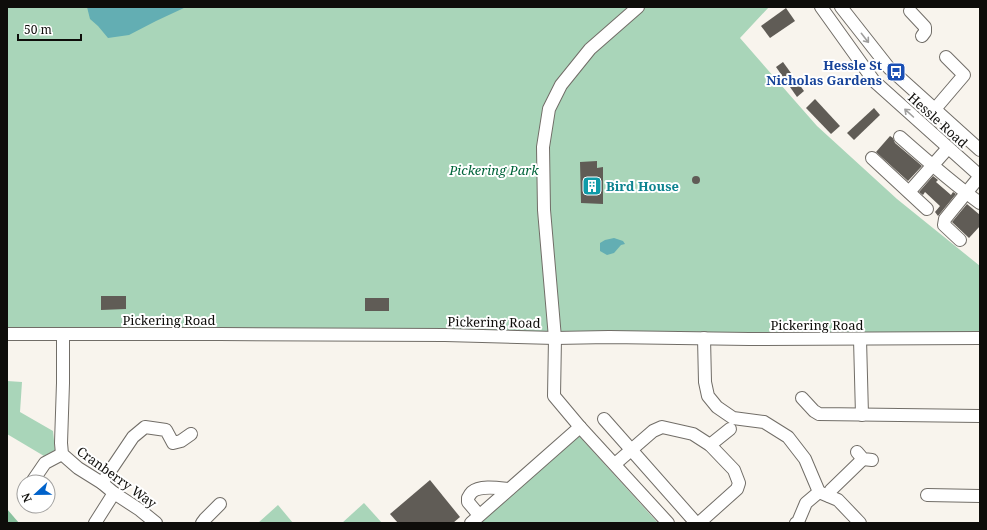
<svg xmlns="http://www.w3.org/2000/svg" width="987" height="530" font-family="'Noto Serif',serif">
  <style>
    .green { fill: #a9d5b9 }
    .forest { fill: #89c19e }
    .water { fill: #63aeb3 }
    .building { fill: #605c56 }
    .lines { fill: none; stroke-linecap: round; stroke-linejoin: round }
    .minor-casing { stroke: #716d67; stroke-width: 14 }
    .minor { stroke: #fff; stroke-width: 12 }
    .oneway { stroke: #9f9e9d }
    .labels { text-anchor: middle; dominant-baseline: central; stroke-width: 4; stroke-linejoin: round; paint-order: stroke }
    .transit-label { font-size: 13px; font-weight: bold; fill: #164399; stroke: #fff; text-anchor: end }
    .street-label { font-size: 13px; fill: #0e0d0a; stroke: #fff }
    .park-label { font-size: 13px; font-style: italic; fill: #00643a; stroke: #fff }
    .culture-label { font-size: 13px; font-weight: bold; fill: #0d838f; stroke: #fff; text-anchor: start }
  </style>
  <rect width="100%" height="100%" fill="#f8f4ed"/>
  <g class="green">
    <polygon points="7,7 769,7 740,38 788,93 817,126 897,199 980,266 980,332 7,332"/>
    <polygon points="7,381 22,382 20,412 53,431 55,450 44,456 7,434"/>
    <polygon points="576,437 580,437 658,523 480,523"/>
    <polygon points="364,503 382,523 342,523"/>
    <polygon points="278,505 293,523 258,523"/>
  </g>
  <polygon class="forest" points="7,509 19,523 7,523"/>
  <g class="water">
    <polygon points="87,7 186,7 156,21 129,35 108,38 98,26 90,19"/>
    <polygon points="614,238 623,241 625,244 621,245 614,253 607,255 600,251 600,243 605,240"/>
  </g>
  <g class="building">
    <polygon points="786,8 795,21 770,38 761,26"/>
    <polygon points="783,62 804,91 797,97 776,67"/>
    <polygon points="815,99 840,126 831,134 806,108"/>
    <polygon points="874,108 880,115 854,140 847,133"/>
    <polygon points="890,136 893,138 895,143 922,166 908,181 876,152"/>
    <polygon points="597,161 597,168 603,167 603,204 581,203 580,162"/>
    <circle cx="696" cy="180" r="4"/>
    <polygon points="933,176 938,180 936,182 951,195 953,192 956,194 938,216 935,212 940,206 925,192 923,195 919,192"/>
    <polygon points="967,204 980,215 980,226 969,238 952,222"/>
    <polygon points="101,296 126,296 126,309 101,310"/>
    <rect x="365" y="298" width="24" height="13"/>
    <polygon points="430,480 460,517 453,523 398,523 390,514"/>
  </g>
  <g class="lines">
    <g class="minor-casing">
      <g id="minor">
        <polyline points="638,7 590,49 561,85 549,109 543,147 544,210 555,338 554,396 580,427 668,523"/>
        <polyline points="821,7 874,81 980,176"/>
        <polyline points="841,7 889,68 980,150"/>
        <polyline points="910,11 925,27 925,32 922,36"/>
        <polyline points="935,109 964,75 946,57"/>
        <path d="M900 137C926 160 952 183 980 203"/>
        <polyline points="872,158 927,209"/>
        <polyline points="909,192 948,148"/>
        <polyline points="960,240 944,225 945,219 980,176"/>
        <polyline points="7,334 219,334 445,335 555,338 609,337 749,339 980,338"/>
        <polyline points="63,334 63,383 61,443 62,454 78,468 102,483 114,493 140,510 156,523"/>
        <polyline points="704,338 705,382 708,396 717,407 733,418 764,422 788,437 805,459 819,492 838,500 860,523"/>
        <polyline points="860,339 862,415"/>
        <polyline points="802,398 814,411 819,414 980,416"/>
        <polyline points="604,419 696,523"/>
        <polyline points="710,445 730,429"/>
        <polyline points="857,452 863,459 872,460"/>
        <polyline points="615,464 653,431 662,427 693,434 710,445 734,470 739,483 737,489 699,523"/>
        <polyline points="32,482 45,463 62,454"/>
        <polyline points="102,483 133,437 145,427 166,430 173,443 181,441 191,434"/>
        <polyline points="927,495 980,496"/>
        <polyline points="829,496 831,490 863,459"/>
        <path d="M479 515 468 502V498C469 496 470 494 472 492 480 485 499 488 509 489"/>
        <polyline points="95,523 114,493"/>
        <polyline points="202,523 205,519 220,504"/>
        <polyline points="471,523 580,427"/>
        <polyline points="796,523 798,522 806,503 819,492"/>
      </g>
    </g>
    <use href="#minor" class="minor"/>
  </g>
  <defs><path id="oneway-shaft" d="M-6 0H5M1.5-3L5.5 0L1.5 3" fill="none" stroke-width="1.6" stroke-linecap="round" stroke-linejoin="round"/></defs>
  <g class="oneway">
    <use href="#oneway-shaft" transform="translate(865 38) rotate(52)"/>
    <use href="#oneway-shaft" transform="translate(909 113) rotate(-138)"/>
  </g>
  <defs>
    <g id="bus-square" transform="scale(1)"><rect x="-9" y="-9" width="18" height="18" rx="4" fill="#1a4fb4" stroke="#fff"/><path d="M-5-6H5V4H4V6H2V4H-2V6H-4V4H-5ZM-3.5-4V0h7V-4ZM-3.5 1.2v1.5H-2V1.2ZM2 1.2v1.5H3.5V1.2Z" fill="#fff"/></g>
    <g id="building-square" transform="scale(1)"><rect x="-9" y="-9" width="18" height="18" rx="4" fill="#0f9aa8" stroke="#fff"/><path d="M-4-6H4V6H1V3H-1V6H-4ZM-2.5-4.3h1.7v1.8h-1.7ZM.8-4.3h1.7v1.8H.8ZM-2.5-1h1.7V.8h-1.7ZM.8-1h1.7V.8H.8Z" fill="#fff"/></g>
  </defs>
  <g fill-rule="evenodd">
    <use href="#bus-square" x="896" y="72"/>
    <use href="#building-square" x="592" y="186"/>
  </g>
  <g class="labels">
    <g class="transit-label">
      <text x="882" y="65">Hessle St<tspan x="882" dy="15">Nicholas Gardens</tspan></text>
    </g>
    <g class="street-label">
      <text transform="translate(938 120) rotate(42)">Hessle Road</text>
      <text x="169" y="320">Pickering Road</text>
      <text transform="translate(494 322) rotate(1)">Pickering Road</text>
      <text x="817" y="325">Pickering Road</text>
      <text transform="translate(117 477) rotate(36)">Cranberry Way</text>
    </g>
    <g class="park-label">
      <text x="494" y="170">Pickering Park</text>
    </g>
    <g class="culture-label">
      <text x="606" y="186">Bird House</text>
    </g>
  </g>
  <rect width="987" height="530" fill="none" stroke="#0e0d0a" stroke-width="16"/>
  <g transform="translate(36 494) rotate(248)"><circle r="19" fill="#ffffff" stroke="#9f9e9d"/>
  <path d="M0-3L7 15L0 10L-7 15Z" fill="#0062ca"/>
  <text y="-6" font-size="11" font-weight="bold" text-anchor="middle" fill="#0e0d0a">N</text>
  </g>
  <path d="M18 34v6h63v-6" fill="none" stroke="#0e0d0a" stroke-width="2"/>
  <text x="24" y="34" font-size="12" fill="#0e0d0a" stroke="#ffffff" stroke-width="3" paint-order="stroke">50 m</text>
</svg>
